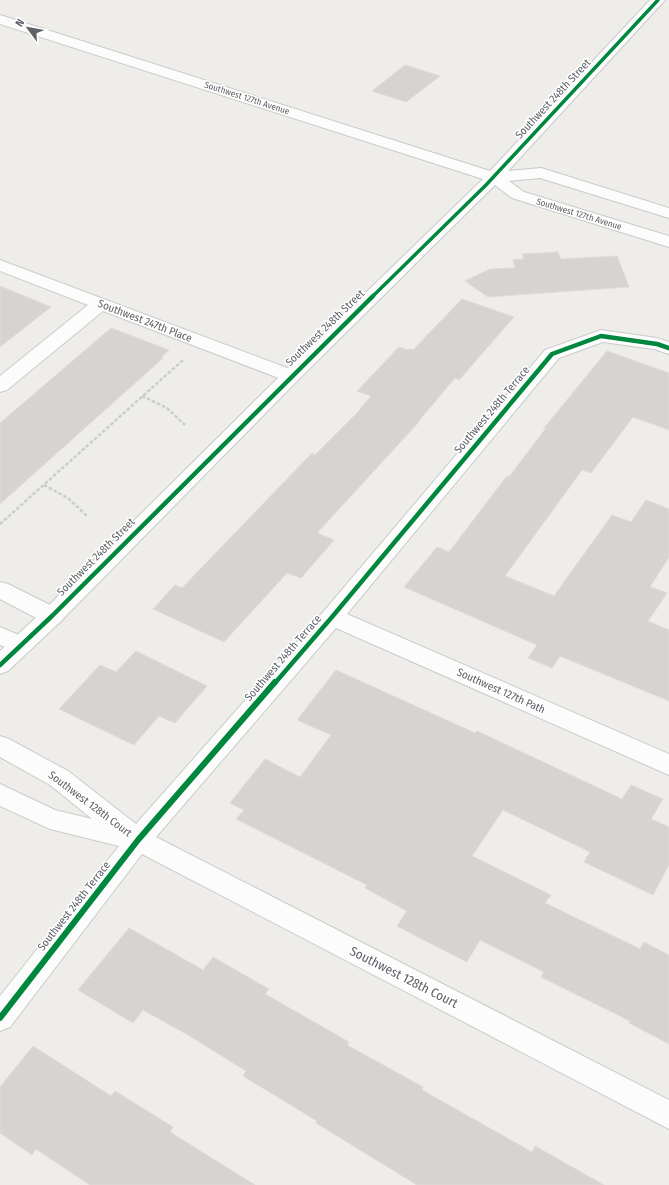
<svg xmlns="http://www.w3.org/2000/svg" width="669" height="1185" font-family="'Fira Sans Condensed',sans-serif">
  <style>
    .building { fill: #d5d4d2; stroke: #dedcd7 }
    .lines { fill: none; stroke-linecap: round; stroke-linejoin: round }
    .street-casing { stroke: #cbcbcb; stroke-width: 2 }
    .secondary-casing { stroke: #c9cac9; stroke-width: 2 }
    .path { stroke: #c9cecb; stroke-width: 2.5; stroke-dasharray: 3.5 2; stroke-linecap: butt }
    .street { fill: #fcfcfc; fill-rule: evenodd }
    .secondary { fill: #fcfcfc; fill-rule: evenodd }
    .cycleway-far2-casing { stroke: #fff; stroke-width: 5.5 }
    .cycleway-far1-casing { stroke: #fff; stroke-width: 7 }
    .cycleway-casing { stroke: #fff; stroke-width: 8 }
    .cycleway-far2 { stroke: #00873e; stroke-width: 3.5 }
    .cycleway-far1 { stroke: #00873e; stroke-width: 4.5 }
    .cycleway { stroke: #00873e; stroke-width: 6 }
    .labels { text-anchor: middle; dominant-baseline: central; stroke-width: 3; stroke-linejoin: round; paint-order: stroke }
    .far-street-label { font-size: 9px; fill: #5d6267; stroke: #fff }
    .street-label { font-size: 11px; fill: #5d6267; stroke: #fff }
    .near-street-label { font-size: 13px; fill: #5d6267; stroke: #fff }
  </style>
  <rect width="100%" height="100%" fill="#eeede9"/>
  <g class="building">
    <polygon points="405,65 440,76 406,102 372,91"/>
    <polygon points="558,252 561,259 617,256 629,287 488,297 465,281 490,269 515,268 513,260 524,259 522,254"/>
    <polygon points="0,286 51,307 0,347"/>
    <polygon points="462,299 514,317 459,380 455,378 417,423 418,423 317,533 334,540 301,578 287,573 224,642 153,609 175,585 182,588 312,453 315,455 356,414 371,396 357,391 399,347 408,350 409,349 413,350"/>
    <polygon points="111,328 169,350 161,357 163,358 0,504 0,423"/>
    <polygon points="607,351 669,373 669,430 633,417 591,473 582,470 505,576 554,596 612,515 631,522 646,500 669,509 669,557 650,587 667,593 648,621 669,630 669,701 560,656 552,668 528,658 537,645 404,587 437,547 449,552 507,476 509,477 546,428 544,428"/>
    <polygon points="136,651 207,686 175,723 159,716 134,745 59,709 100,665 116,672"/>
    <polygon points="336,670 475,733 477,731 622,799 631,785 663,799 651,819 669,827 669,865 653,895 584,862 590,852 503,810 472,856 551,895 545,903 640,949 644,942 669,955 669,1044 629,1023 630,1021 541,977 544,972 480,940 467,962 418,937 397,926 407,911 365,888 367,885 236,819 244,810 230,803 265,759 300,777 331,735 297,720"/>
    <polygon points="129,928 203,970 213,957 269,989 265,994 349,1042 347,1045 423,1087 422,1090 532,1152 535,1146 604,1185 417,1185 316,1123 317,1121 243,1076 246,1071 188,1035 143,1010 133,1023 78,990"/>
    <polygon points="33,1046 111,1096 115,1091 173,1127 170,1132 255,1185 90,1185 36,1149 32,1155 0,1133 0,1087"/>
  </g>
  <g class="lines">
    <g class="street-casing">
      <g id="street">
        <polygon points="0,260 298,372 300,376 298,380 291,382 284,380 103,311 7,390 0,392 0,376 88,305 0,271"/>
        <polygon points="601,330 657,338 669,342 669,354 654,349 603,342 559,358 347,614 669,754 669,775 336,628 156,837 669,1100 669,1129 142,854 10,1027 0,1031 0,996 119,846 50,829 0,806 0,784 55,810 92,819 50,785 0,757 0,736 9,739 68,771 136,824 324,611 545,350"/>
        <polygon points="0,582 8,584 60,610 63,616 60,622 52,624 44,622 0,599"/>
        <polygon points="0,627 28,639 31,645 28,651 20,653 0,645"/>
      </g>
    </g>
    <g class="secondary-casing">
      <polygon id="secondary" points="650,0 665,0 508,171 541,168 669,208 669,218 540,178 509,181 524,192 669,236 669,247 512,198 495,185 298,380 60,622 8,671 0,674 0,651 44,610 284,372 483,179 0,24 0,15 490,171"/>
    </g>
    <g class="path">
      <polyline points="142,396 167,408 185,425"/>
      <polyline points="44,485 68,498 88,517"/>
      <polyline points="0,524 183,360"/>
    </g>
    <use href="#street" class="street"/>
    <use href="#secondary" class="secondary"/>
    <g class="cycleway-far2-casing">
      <polyline id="cycleway-far2" points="372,297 486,185 658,0"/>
    </g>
    <g class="cycleway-far1-casing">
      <g id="cycleway-far1">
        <polyline points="0,665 52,616 373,296"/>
        <polyline points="275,683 332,617 552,354 601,336 657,344 669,348"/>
      </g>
    </g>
    <g class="cycleway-casing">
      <polyline id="cycleway" points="0,1018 138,840 275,682"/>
    </g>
    <use href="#cycleway-far2" class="cycleway-far2"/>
    <use href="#cycleway-far1" class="cycleway-far1"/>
    <use href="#cycleway" class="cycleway"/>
  </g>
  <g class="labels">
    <g class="far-street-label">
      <text transform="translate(247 98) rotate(18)">Southwest 127th Avenue</text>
      <text transform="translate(579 214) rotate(17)">Southwest 127th Avenue</text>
    </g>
    <g class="street-label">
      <text transform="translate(553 99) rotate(-47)">Southwest 248th Street</text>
      <text transform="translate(145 321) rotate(21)">Southwest 247th Place</text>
      <text transform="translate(325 328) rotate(-44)">Southwest 248th Street</text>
      <text transform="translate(492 410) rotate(-50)">Southwest 248th Terrace</text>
      <text transform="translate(96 557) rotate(-45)">Southwest 248th Street</text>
      <text transform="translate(283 658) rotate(-49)">Southwest 248th Terrace</text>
      <text transform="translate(501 691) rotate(24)">Southwest 127th Path</text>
      <text transform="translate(90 804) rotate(37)">Southwest 128th Court</text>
      <text transform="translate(74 906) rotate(-52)">Southwest 248th Terrace</text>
    </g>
    <g class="near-street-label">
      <text transform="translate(404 977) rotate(27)">Southwest 128th Court</text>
    </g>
  </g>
  <g transform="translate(28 28) rotate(302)" stroke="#ffffff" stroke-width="3" paint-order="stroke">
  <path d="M0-3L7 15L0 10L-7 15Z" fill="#5d6267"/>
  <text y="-6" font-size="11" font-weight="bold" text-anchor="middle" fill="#5d6267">N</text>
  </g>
</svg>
